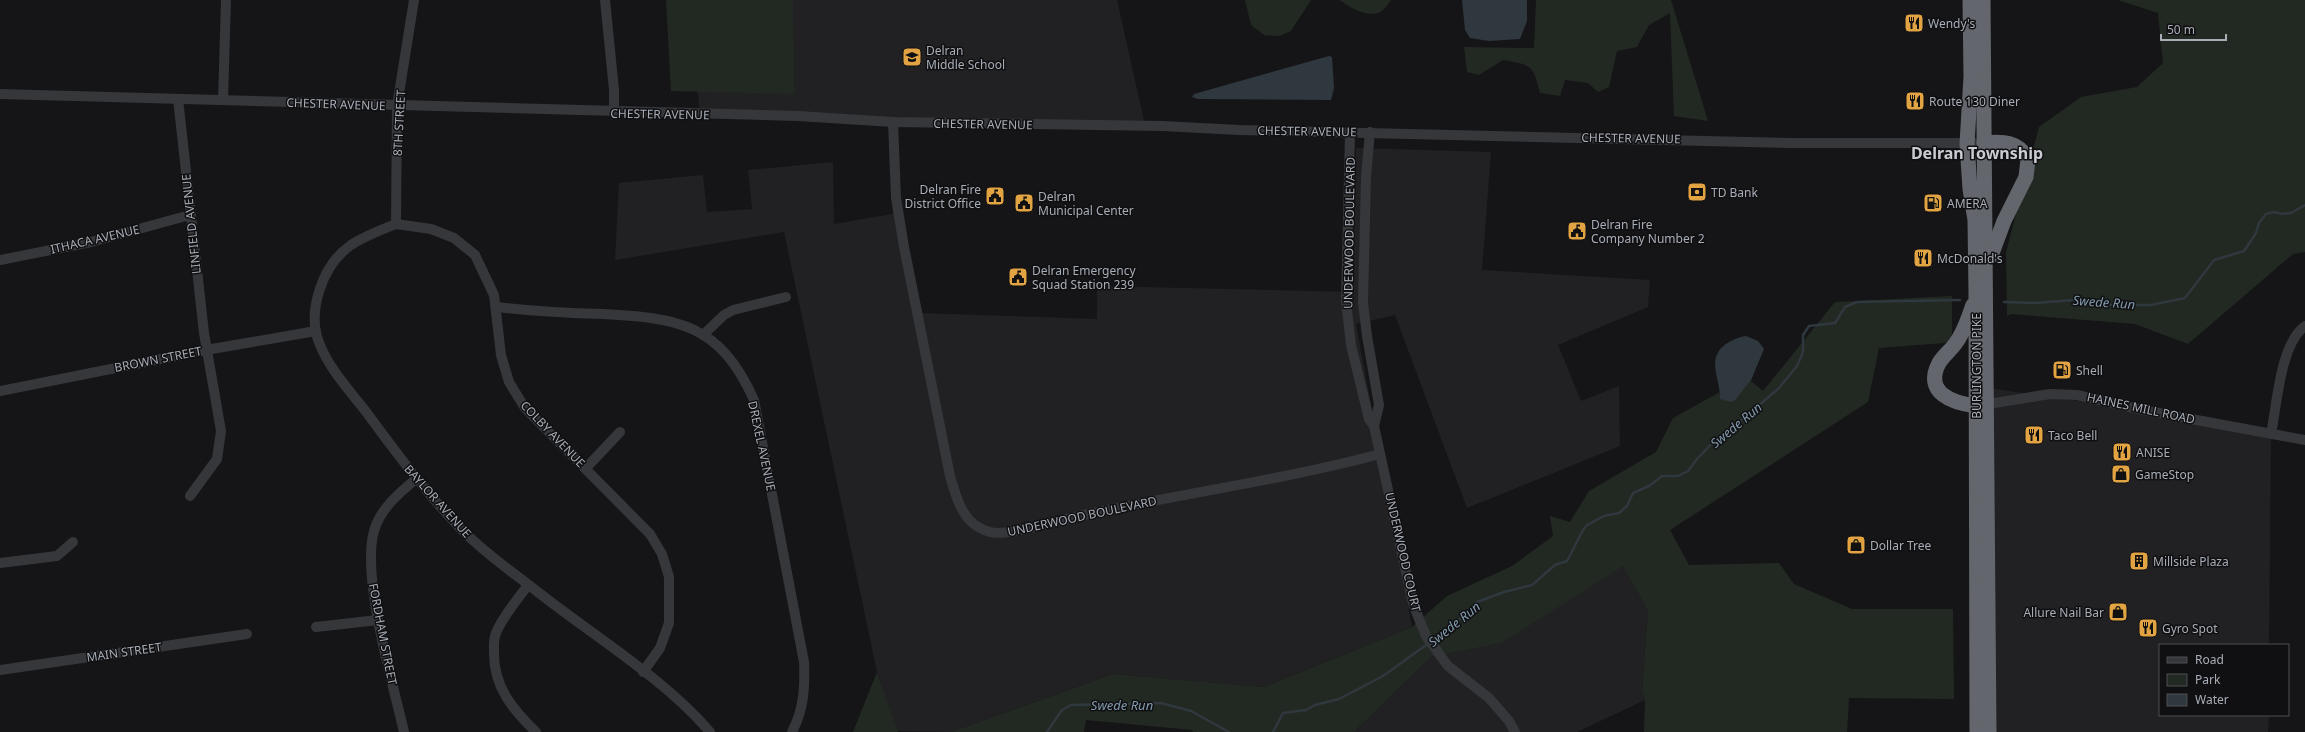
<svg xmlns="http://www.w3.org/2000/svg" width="2305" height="732" font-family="'Noto Sans',sans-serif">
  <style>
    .built { fill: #212124 }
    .green { fill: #222922 }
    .water { fill: #2f383e }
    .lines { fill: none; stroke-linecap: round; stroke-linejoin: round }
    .stream { stroke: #2f383e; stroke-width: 2.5 }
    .minor { stroke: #36373b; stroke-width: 10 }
    .highway { stroke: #63666c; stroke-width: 15 }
    .labels { text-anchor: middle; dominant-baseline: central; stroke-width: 3; stroke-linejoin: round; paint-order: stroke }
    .poi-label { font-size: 12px; fill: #a8adb6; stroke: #101012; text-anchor: start }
    .street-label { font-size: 12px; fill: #a8adb6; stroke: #101012 }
    .water-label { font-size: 13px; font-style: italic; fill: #829bae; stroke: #101012 }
    .district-label { font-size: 16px; font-weight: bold; fill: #c9ccd2; stroke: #101012 }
  </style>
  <rect width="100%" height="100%" fill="#151517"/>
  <g class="built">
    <polygon points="688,0 1117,0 1145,125 700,115"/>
    <polygon points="1356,148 1491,152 1482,270 1650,280 1648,307 1558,345 1581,401 1619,386 1620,446 1467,508 1395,315 1356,324 1412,627 1264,687 1113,674 951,732 897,731 877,672 784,232 615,260 619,183 703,175 707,212 752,209 748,170 833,162 834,224 898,213 919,313 1097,319 1097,286 1353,292"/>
    <polygon points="1988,388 2148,411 2271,434 2269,645 2160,645 2160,715 2269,715 2268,732 1989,732"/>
    <polygon points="1623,565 1648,611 1642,689 1645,700 1577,732 1354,732 1431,657 1502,643"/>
  </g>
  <g class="green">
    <polygon points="666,0 793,0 794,94 671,91"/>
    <polygon points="1245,0 1311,0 1291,31 1280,36 1264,35 1251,25"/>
    <path d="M1340 0H1391C1389 3 1386 7 1383 10 1371 20 1350 8 1340 0Z"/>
    <path d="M1536 0H1671L1708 121 1674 116 1670 13 1649 25 1637 47 1617 51 1609 87 1598 92 1588 83 1565 80 1560 96 1540 93C1533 64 1531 65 1503 60L1479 75 1467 72 1464 47 1534 48Z"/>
    <polygon points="2118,0 2305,0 2305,252 2293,254 2188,344 2135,324 2011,314 2007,316 2006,252 2039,127 2081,97 2137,87 2163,63 2158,13"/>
    <polygon points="1952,296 1952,340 1944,343 1879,348 1868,402 1670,530 1689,565 1779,563 1794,584 1852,609 1953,609 1954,699 1849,698 1847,732 1644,732 1645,700 1642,690 1648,611 1623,566 1502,643 1431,657 1354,732 1193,732 1192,730 1086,720 1084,732 951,732 1113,674 1264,687 1412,627 1447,596 1512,566 1553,536 1550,516 1570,522 1589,491 1656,452 1673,418 1720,392 1716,356 1762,345 1751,381 1763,391 1835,302"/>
    <polygon points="877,672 898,732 853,732"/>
  </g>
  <g class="water">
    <polygon points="1462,0 1527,0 1527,21 1520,39 1489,41 1470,38 1465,30"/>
    <polygon points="1329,56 1332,57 1334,88 1331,100 1198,99 1192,97 1194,94"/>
    <path d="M1746 336 1758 341 1764 349 1751 380 1735 400 1731 402 1720 399C1721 379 1705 359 1726 344 1732 340 1738 337 1746 336Z"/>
  </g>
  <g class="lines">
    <g class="stream">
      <polyline points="2004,302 2036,303 2086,299 2107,305 2151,305 2185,298 2214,260 2244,251 2256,233 2259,223 2266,214 2274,212 2282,214 2291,213 2305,205"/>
      <polyline points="1433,641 1449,630 1477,602 1504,592 1532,585 1555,565 1567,561 1583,530 1587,525 1604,516 1619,513 1627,506 1633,493 1649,486 1662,476 1678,476 1688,471 1697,459 1719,436 1737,424 1779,388 1797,366 1803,352 1803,335 1809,326 1835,323 1845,307 1857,302 1960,300"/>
      <polyline points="1047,732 1062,710 1071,705 1161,703 1191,711 1229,732"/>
      <polyline points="1273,732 1283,713 1306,710 1315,705 1339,699 1383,676 1429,643"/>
    </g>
    <g class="minor">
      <polyline points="605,0 614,90 614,112"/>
      <polyline points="0,94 798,116 893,122 1163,126 1239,130 1791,143 1984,143"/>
      <polyline points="178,99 204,333 221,431 217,459 190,496"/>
      <polyline points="223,100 226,0"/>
      <path d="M893 122 896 198 904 247 950 476C957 500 963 525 990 532 1009 537 1062 519 1084 515 1183 493 1283 480 1380 454"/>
      <polyline points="1350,132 1346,301 1351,345 1369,419 1374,426 1413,604 1426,636 1448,666 1489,698 1509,721 1515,732"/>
      <polyline points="1370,132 1366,177 1363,303 1367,336 1379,405 1374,426"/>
      <path d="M396 224C381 230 365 236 351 245 322 265 306 313 320 345 330 370 351 392 367 413 397 454 427 494 462 530 482 550 506 568 529 585 587 632 662 676 710 732"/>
      <polyline points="396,224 431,229 454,238 475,255 494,295 501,355 509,382 525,408 650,534 662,554 669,577 669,623 660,648 643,672"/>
      <polyline points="396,224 397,106 414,0"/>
      <polyline points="0,260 91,242 190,215"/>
      <path d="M497 307C532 311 567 313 603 314 679 318 720 324 754 400L804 662C805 687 804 709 792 732"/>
      <polyline points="703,335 724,315 733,310 786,297"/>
      <polyline points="0,391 206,350 316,331"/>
      <polyline points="1982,405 2050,394 2077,395 2148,411 2305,440"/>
      <path d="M2271 434C2277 405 2280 344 2305 326"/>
      <polyline points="586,468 620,432"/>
      <polyline points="0,563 57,556 73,542"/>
      <path d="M528 585C517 600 503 616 496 633 493 640 494 647 494 654 494 687 513 710 536 732"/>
      <polyline points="316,627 378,620"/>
      <polyline points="0,670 247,634"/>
      <path d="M404 732C393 683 361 577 374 531 380 509 399 493 416 479"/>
    </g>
    <g class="highway">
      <polyline points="1970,0 1971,77 1967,144 1970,189 1975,220 1976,293 1977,732"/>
      <polyline points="1983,0 1989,732"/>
      <path d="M1984 143C2002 141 2020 141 2028 160L2026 177 2004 221 1991 256"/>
      <path d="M1973 305C1968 318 1964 333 1955 344 1950 351 1943 356 1939 363 1923 393 1953 403 1976 406"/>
    </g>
  </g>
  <defs>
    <g id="restaurant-square" transform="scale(1)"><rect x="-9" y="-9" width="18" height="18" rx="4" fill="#e2a442" stroke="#101012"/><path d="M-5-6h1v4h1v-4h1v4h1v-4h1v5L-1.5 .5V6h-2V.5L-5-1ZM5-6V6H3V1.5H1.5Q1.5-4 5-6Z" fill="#111"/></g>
    <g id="school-square" transform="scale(1)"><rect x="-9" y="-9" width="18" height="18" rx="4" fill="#e2a442" stroke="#101012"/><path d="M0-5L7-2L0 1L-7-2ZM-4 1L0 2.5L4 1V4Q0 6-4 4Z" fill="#111"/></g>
    <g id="bank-square" transform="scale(1)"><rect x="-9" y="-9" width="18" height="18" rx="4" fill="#e2a442" stroke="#101012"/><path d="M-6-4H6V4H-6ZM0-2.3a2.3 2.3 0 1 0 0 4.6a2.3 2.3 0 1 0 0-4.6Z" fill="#111"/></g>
    <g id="civic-square" transform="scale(1)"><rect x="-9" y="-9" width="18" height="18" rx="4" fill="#e2a442" stroke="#101012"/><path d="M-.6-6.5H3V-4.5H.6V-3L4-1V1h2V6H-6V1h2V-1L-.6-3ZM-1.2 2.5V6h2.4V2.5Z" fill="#111"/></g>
    <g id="fuel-square" transform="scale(1)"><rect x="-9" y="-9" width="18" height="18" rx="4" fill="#e2a442" stroke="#101012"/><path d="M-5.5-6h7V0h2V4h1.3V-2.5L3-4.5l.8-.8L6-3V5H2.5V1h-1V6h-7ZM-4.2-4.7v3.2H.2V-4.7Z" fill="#111"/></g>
    <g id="shop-square" transform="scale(1)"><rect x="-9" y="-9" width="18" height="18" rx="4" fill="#e2a442" stroke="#101012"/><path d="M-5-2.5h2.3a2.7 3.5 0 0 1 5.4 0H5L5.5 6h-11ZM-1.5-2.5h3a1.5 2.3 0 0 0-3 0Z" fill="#111"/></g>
    <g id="building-square" transform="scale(1)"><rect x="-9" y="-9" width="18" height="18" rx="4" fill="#e2a442" stroke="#101012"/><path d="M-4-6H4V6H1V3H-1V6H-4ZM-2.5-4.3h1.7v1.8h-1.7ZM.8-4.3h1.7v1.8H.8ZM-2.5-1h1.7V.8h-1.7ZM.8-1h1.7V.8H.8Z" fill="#111"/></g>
  </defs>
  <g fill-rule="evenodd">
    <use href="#restaurant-square" x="1914" y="23"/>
    <use href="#school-square" x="912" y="57"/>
    <use href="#restaurant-square" x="1915" y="101"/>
    <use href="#bank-square" x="1697" y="192"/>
    <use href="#civic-square" x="995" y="196"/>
    <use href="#civic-square" x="1024" y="203"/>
    <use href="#fuel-square" x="1933" y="203"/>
    <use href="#civic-square" x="1577" y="231"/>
    <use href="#restaurant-square" x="1923" y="258"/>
    <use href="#civic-square" x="1018" y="277"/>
    <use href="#fuel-square" x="2062" y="370"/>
    <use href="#restaurant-square" x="2034" y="435"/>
    <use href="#restaurant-square" x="2122" y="452"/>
    <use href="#shop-square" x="2121" y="474"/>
    <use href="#shop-square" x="1856" y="545"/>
    <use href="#building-square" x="2139" y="561"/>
    <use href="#shop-square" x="2118" y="612"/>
    <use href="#restaurant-square" x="2148" y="628"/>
  </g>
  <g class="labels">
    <g class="poi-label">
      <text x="1928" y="23">Wendy's</text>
      <text x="926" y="50">Delran<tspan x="926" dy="14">Middle School</tspan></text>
      <text x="1929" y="101">Route 130 Diner</text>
      <text x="981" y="189" text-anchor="end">Delran Fire<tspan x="981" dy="14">District Office</tspan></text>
      <text x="1711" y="192">TD Bank</text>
      <text x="1038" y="196">Delran<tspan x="1038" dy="14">Municipal Center</tspan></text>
      <text x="1947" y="203">AMERA</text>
      <text x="1591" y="224">Delran Fire<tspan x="1591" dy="14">Company Number 2</tspan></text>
      <text x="1937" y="258">McDonald's</text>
      <text x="1032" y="270">Delran Emergency<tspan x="1032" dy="14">Squad Station 239</tspan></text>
      <text x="2076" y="370">Shell</text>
      <text x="2048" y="435">Taco Bell</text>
      <text x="2136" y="452">ANISE</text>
      <text x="2135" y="474">GameStop</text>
      <text x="1870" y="545">Dollar Tree</text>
      <text x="2153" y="561">Millside Plaza</text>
      <text x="2104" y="612" text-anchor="end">Allure Nail Bar</text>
      <text x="2162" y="628">Gyro Spot</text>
    </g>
    <g class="street-label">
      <text transform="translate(336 104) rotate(2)">CHESTER AVENUE</text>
      <text transform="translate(660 114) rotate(1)">CHESTER AVENUE</text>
      <text transform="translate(399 123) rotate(-87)">8TH STREET</text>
      <text transform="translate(983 124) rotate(1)">CHESTER AVENUE</text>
      <text transform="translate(1307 131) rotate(1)">CHESTER AVENUE</text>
      <text transform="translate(1631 138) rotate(1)">CHESTER AVENUE</text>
      <text transform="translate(191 224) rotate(-96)">LINFIELD AVENUE</text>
      <text transform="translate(1349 233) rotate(-89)">UNDERWOOD BOULEVARD</text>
      <text transform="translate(95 239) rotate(-13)">ITHACA AVENUE</text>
      <text transform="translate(158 359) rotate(-11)">BROWN STREET</text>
      <text transform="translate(1976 366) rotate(-90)">BURLINGTON PIKE</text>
      <text transform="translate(2141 408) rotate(12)">HAINES MILL ROAD</text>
      <text transform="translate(553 434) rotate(46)">COLBY AVENUE</text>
      <text transform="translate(762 446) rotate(78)">DREXEL AVENUE</text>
      <text transform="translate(438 501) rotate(48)">BAYLOR AVENUE</text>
      <text transform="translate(1082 516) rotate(-12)">UNDERWOOD BOULEVARD</text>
      <text transform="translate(1403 552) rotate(77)">UNDERWOOD COURT</text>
      <text transform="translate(383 634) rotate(79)">FORDHAM STREET</text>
      <text transform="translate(124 652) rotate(-8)">MAIN STREET</text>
    </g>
    <g class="water-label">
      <text transform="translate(2104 302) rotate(4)">Swede Run</text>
      <text transform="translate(1736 425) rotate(-40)">Swede Run</text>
      <text transform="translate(1454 624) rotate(-39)">Swede Run</text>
      <text x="1122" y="705">Swede Run</text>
    </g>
    <g class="district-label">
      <text x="1977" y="153">Delran Township</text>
    </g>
  </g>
  <rect x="2159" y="644" width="130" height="72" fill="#101012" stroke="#4d4f54"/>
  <rect x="2167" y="657" width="20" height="6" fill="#36373b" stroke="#4d4f54"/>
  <text x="2195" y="664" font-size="12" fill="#a8adb6">Road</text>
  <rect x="2167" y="674" width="20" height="12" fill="#222922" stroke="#4d4f54"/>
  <text x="2195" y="684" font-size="12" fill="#a8adb6">Park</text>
  <rect x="2167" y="694" width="20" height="12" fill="#2f383e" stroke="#4d4f54"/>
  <text x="2195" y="704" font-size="12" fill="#a8adb6">Water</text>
  <path d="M2161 34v6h65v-6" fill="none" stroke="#a8adb6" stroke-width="2"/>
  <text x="2167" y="34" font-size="12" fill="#a8adb6" stroke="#101012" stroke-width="3" paint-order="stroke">50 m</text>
</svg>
